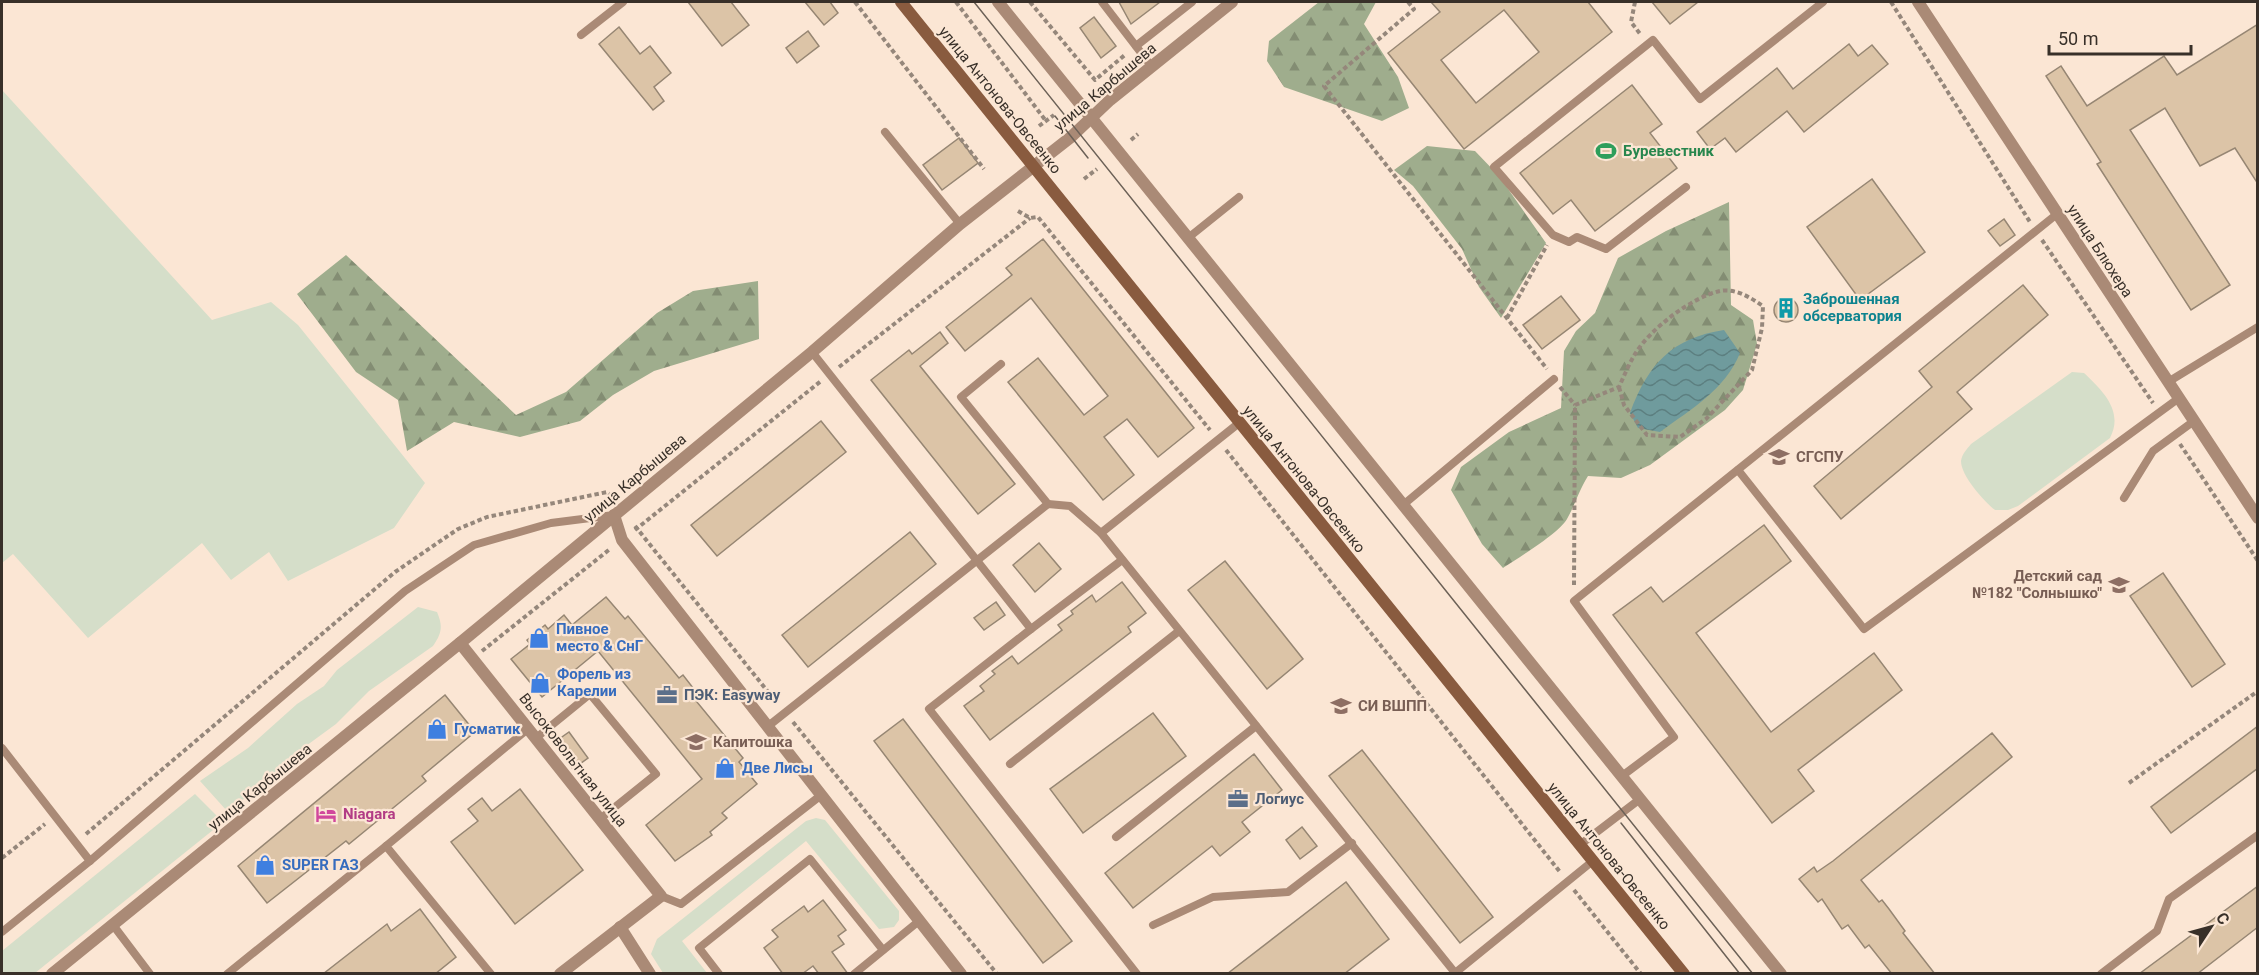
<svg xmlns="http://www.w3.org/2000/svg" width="2259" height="975" font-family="Roboto,sans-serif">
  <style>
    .green { fill: #d5dec9 }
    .forest { fill: url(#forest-firs) }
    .water { fill: url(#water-waves) }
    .building { fill: #dcc4a7; stroke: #968673; stroke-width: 1.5; fill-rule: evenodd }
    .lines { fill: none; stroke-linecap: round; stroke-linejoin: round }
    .path { stroke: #95877b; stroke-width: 4; stroke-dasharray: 4.5 3; stroke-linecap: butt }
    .lane { stroke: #aa8a76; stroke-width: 8 }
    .street { stroke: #aa8a76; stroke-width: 12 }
    .secondary { stroke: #895b3f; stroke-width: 12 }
    .tram { stroke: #6c6157; stroke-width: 1.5 }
    .labels { text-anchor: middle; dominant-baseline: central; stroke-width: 4.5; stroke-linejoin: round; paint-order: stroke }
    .street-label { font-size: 15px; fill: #383029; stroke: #fbe6d4 }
    .leisure-label { font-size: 15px; font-weight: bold; fill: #27864d; stroke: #fbe6d4; text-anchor: start }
    .culture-label { font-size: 15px; font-weight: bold; fill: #0d838f; stroke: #fbe6d4; text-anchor: start }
    .education-label { font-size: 15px; font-weight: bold; fill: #785e54; stroke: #fbe6d4; text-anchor: start }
    .shop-label { font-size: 15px; font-weight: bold; fill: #366cbe; stroke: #fbe6d4; text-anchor: start }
    .service-label { font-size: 15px; font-weight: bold; fill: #4e5e75; stroke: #fbe6d4; text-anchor: start }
    .hotel-label { font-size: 15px; font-weight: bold; fill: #b23c85; stroke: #fbe6d4; text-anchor: start }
  </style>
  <defs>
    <pattern id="forest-firs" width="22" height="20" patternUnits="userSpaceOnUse" patternTransform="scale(1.5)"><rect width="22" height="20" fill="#9fad8d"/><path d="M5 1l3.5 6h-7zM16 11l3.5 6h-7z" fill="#838d73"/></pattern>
    <pattern id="water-waves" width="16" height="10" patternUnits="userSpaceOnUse" patternTransform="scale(1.5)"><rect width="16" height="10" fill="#6f9b9d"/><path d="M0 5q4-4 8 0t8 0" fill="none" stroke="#5c7f80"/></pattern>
  </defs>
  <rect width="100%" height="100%" fill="#fbe6d4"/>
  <g class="green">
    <polygon points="2,90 212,320 271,302 298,325 425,483 394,528 288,581 269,552 231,580 202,543 88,638 13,554 2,563"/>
    <path d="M2072 372 2084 373C2103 391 2124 411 2110 438L2018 506 2008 510H1995C1984 501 1961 476 1961 461 1962 454 1967 449 1971 444Z"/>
    <path d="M418 607 437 612C443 626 442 633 433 646L369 691 336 724 284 762 262 786 227 811 200 781 248 748 297 704 324 686 337 670Z"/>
    <polygon points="195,794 223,822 35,973 2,973 2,951"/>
    <polygon points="816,818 825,820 899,911 899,920 894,927 879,929 806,841 682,941 707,973 663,973 651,954 657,939 806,821"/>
  </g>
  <g class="forest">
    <polygon points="1319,2 1376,2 1364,24 1398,77 1409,108 1382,121 1284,87 1267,61 1269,41"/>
    <polygon points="1427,146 1475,151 1499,176 1546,243 1501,318 1479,287 1462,249 1413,186 1394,170"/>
    <path d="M1729 202 1731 305 1753 320 1757 344 1743 390 1725 410 1650 465 1621 478 1588 476C1579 490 1575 505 1567 519 1558 534 1518 558 1503 568L1482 544 1451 490 1461 467 1509 432 1561 408 1564 351 1576 331 1595 313 1618 258 1666 231Z"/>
    <polygon points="346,255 516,415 566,392 657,313 693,291 758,281 759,339 654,371 613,395 580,421 520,437 454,422 407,451 398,400 356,372 297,294"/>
  </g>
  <path class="water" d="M1724 330 1740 353C1725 390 1691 409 1660 432L1638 428 1630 413C1648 364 1672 338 1724 330Z"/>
  <g class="building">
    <polygon points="688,2 731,2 749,25 722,46"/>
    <polygon points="805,2 830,2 838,13 824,25"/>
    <polygon points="1119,2 1160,2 1131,24"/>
    <path d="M1431 2H1588L1612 32 1464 149 1388 53 1440 12ZM1504 10 1539 52 1476 103 1441 60Z"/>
    <polygon points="1652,2 1698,2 1670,24"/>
    <polygon points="1094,17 1116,46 1101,58 1080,28"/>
    <polygon points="2258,24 2258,184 2235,148 2200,166 2165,108 2130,130 2230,285 2191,310 2097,164 2101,162 2046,76 2061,66 2087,106 2164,56 2177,75"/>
    <polygon points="619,27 640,54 650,46 671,73 654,87 664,101 653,110 599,44"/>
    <polygon points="808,31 819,46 797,63 786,48"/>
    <polygon points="1849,44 1858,56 1872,45 1888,64 1804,132 1787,111 1736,152 1725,138 1710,149 1697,132 1777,68 1793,89"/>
    <polygon points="1632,85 1662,124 1650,133 1677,168 1595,231 1571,200 1553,214 1520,173"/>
    <polygon points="959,138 978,163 942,190 923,165"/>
    <polygon points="1872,179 1925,252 1860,300 1807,227"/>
    <polygon points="2004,219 2015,235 2000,246 1988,231"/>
    <polygon points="1043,239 1194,428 1158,457 1127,419 1104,437 1134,475 1103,500 1008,382 1038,358 1084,415 1108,396 1031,298 965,351 946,327 1012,275 1006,268"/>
    <polygon points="2023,285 2048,315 1957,392 1972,409 1841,519 1814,486 1932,387 1919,371"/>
    <polygon points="1561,296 1580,320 1542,349 1523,325"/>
    <circle cx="1786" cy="310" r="12"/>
    <polygon points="940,332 948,343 920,366 1015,484 978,514 871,380 909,350 912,354"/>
    <polygon points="821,421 846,452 717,556 691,525"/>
    <polygon points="1764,525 1791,561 1696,633 1771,732 1874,653 1902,690 1798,770 1814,791 1772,823 1613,615 1651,587 1663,602"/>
    <polygon points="910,532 936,564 808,667 782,635"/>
    <polygon points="1039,543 1061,569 1035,592 1013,565"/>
    <polygon points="1225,561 1303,659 1267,689 1188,590"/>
    <polygon points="2163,573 2225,664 2192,687 2130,596"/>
    <polygon points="1122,582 1146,613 1128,627 1131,632 990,740 964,706 984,691 980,686 995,674 992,671 1012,656 1018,664 1062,630 1058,625 1073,614 1071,611 1092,595 1096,602"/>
    <polygon points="606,597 625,619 628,616 679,678 683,675 697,693 692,696 743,758 739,762 757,784 722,813 727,818 710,832 712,835 675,861 646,825 702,779 598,651 542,697 511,659 530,644 527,640 545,625 548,629 564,615 572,625"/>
    <polygon points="996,602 1005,615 984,630 974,618"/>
    <polygon points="445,695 475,732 422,776 426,781 349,844 346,841 267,903 238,866"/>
    <polygon points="1153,713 1186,756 1083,833 1050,789"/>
    <polygon points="903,719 1072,941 1043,963 874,741"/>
    <polygon points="2258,726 2258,768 2171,833 2151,807"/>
    <polygon points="569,732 588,758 573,769 555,742"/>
    <polygon points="1992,733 2012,757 1861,880 1879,902 1882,900 1889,909 1905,931 1903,933 1935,974 1892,974 1869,945 1865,948 1848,925 1842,929 1822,899 1818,902 1799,879 1814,867 1817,872 1833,861"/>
    <polygon points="1362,750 1493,917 1460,943 1329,776"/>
    <polygon points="1254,754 1282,790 1242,822 1250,832 1220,856 1212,846 1133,908 1105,873"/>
    <polygon points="520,789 583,870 515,924 451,842 478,821 468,809 482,798 492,811"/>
    <polygon points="1302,827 1317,846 1300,859 1286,840"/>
    <polygon points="1346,882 1389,939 1344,974 1227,974"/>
    <polygon points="2258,886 2258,927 2197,974 2139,974"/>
    <polygon points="823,900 846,930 838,936 844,944 832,952 848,974 819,974 813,966 802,974 783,974 764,948 778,937 772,930 804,906 808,912"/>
    <polygon points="420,909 456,957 435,974 323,974 387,924 391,931"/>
  </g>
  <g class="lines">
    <g class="path">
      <polyline points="855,2 984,169"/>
      <polyline points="956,2 1046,121"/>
      <polyline points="1030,2 1095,80 1126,54"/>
      <polyline points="1408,2 1414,9 1324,86 1547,369"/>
      <polyline points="1635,2 1631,22 1641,35"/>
      <polyline points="1891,2 2030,222"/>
      <polyline points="1039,126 1054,115"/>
      <polyline points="1131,140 1138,134"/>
      <polyline points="1084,179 1097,169"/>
      <polyline points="1018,211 1030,218 1038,217 1210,430"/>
      <polyline points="2042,240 2153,403"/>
      <polyline points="1507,318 1547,245"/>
      <polyline points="839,367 1030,218"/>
      <polyline points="1560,387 1575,405"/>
      <polyline points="2180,444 2258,561"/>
      <polyline points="1226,450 1560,872"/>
      <polyline points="635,526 777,703"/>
      <polyline points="635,530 821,381"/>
      <path d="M1574 585 1575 405 1619 387C1624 376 1629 364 1635 354 1650 329 1692 297 1720 291 1736 288 1751 298 1763 306L1762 328 1752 370 1706 419 1680 437 1647 435 1624 405 1619 387"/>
      <polyline points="482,651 610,549"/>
      <polyline points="793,722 997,974"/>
      <polyline points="2129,783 2258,691"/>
      <polyline points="86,834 395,572 458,529 487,517 607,492 613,497"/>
      <polyline points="2,858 45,824"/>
      <polyline points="1574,890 1641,974"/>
    </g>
    <g class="lane">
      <polyline points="1102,2 1152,67"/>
      <polyline points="581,35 623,2"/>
      <polyline points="1136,46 1192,2"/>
      <polyline points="885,132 960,224"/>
      <polyline points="1686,187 1606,249 1577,237 1569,242 1553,235 1494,167 1653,40 1700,99 1823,2"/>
      <polyline points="1188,238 1239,197"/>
      <polyline points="812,352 1031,629 929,709 1137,974"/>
      <polyline points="1001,364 961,397 1048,504"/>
      <polyline points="2168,382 2258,327"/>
      <polyline points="1239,423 1101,533 1456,974"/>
      <polyline points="1738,470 1864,629 2179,398"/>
      <polyline points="2124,498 2153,451 2194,421"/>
      <polyline points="1403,505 1554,379"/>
      <polyline points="1031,629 1122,560"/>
      <polyline points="767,727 1048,504 1070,506 1101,533"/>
      <polyline points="536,738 590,694 656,774 600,819"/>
      <polyline points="2,748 90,861"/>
      <polyline points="1010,764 1179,631"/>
      <polyline points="1622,776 1674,737 1574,601 2057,214"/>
      <polyline points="1116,837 1256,726"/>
      <polyline points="1581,844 1640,799"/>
      <polyline points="661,896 681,904 820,796"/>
      <polyline points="113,925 150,974"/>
      <polyline points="1153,925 1213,897 1288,892 1352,843"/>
      <polyline points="2,932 90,861 405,591 474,545 551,523 614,515"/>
      <polyline points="1455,973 1594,860"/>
      <polyline points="227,974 386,846"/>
      <polyline points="491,974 386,846 529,728"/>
      <polyline points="719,974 699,948 810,859 883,950"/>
      <polyline points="854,974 919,921"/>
      <polyline points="2101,974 2157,931 2169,899 2258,835"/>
    </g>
    <g class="street">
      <polyline points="998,2 1781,974"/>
      <polyline points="1918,2 2258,518"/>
      <polyline points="614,515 622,540 961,974"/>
      <polyline points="460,643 661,896 560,974"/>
      <polyline points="620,927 650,974"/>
      <polyline points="52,974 460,643 812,352 960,224 1071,137 1110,100 1232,2"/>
    </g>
    <polyline class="secondary" points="901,2 1684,974"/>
    <g class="tram">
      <polyline points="974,2 1753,974"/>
      <polyline points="1055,116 1088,158"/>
      <polyline points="1621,823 1740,974"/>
    </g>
  </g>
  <defs>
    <g id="stadium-bare" transform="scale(1.62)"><path d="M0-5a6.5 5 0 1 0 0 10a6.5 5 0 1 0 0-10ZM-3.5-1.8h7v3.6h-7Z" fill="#2e9e5b" stroke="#fbe6d4" stroke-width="2.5" paint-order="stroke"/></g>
    <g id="building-bare" transform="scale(1.62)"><path d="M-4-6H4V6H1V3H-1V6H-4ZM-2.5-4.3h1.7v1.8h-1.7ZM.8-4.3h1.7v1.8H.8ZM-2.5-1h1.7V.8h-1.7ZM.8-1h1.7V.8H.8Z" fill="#0f9aa8" stroke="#fbe6d4" stroke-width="2.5" paint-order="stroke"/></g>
    <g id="university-bare" transform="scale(1.62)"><path d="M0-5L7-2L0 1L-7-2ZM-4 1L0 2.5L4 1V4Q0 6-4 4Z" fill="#8d6e63" stroke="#fbe6d4" stroke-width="2.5" paint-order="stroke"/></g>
    <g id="school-bare" transform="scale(1.62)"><path d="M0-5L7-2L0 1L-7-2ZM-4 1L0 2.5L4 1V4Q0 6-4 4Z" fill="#8d6e63" stroke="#fbe6d4" stroke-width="2.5" paint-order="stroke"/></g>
    <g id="shop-bare" transform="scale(1.62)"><path d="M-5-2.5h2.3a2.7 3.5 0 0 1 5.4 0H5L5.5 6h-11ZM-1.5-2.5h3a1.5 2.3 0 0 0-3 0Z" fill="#3f7fe0" stroke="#fbe6d4" stroke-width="2.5" paint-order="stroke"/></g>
    <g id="office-bare" transform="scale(1.62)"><path d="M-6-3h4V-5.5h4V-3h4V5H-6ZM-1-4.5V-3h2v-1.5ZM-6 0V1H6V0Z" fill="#5c6f8a" stroke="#fbe6d4" stroke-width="2.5" paint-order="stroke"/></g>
    <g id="hotel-bare" transform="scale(1.62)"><path d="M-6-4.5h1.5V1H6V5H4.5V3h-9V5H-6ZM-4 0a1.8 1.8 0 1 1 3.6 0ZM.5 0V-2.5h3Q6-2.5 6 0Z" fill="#d1479c" stroke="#fbe6d4" stroke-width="2.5" paint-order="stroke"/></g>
  </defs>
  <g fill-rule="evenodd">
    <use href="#stadium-bare" x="1606" y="151"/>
    <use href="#building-bare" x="1786" y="308"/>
    <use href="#university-bare" x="1779" y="457"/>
    <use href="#school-bare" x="2119" y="585"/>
    <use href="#shop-bare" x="539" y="638"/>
    <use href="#shop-bare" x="540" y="683"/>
    <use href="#office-bare" x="667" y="695"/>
    <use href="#university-bare" x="1341" y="706"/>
    <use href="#shop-bare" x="437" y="729"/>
    <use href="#school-bare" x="696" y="742"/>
    <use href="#shop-bare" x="725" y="768"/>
    <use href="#office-bare" x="1238" y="799"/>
    <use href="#hotel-bare" x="326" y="814"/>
    <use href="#shop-bare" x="265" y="865"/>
  </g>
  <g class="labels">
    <g class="street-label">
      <text transform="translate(1105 87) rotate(-40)">улица Карбышева</text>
      <text transform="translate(1000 100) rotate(51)">улица Антонова-Овсеенко</text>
      <text transform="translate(2100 251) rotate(57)">улица Блюхера</text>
      <text transform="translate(635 478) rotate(-40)">улица Карбышева</text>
      <text transform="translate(1304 479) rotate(51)">улица Антонова-Овсеенко</text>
      <text transform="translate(573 760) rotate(52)">Высоковольтная улица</text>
      <text transform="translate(260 787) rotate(-39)">улица Карбышева</text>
      <text transform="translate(1609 856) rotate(51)">улица Антонова-Овсеенко</text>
    </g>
    <g class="leisure-label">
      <text x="1623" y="151">Буревестник</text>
    </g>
    <g class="culture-label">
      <text x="1803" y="299">Заброшенная<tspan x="1803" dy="17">обсерватория</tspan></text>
    </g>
    <g class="education-label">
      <text x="1796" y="457">СГСПУ</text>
      <text x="2102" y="576" text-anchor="end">Детский сад<tspan x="2102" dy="17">№182 "Солнышко"</tspan></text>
      <text x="1358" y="706">СИ ВШПП</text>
      <text x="713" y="742">Капитошка</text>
    </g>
    <g class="shop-label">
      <text x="556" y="629">Пивное<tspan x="556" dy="17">место &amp; СнГ</tspan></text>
      <text x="557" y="674">Форель из<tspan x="557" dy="17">Карелии</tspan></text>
      <text x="454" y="729">Гусматик</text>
      <text x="742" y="768">Две Лисы</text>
      <text x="282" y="865">SUPER ГАЗ</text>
    </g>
    <g class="service-label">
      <text x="684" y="695">ПЭК: Easyway</text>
      <text x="1255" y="799">Логиус</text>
    </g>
    <g class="hotel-label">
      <text x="343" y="814">Niagara</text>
    </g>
  </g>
  <rect width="2259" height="975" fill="none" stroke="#383029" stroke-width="6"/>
  <g transform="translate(2211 927) rotate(54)" stroke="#fbe6d4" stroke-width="4.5" paint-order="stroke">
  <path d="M0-4.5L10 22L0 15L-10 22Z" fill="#383029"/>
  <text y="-9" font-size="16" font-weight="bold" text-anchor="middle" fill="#383029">С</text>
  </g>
  <path d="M2049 45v9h142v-9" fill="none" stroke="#383029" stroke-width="3"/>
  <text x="2058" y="45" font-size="18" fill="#383029" stroke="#fbe6d4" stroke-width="4.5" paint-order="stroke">50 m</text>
</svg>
